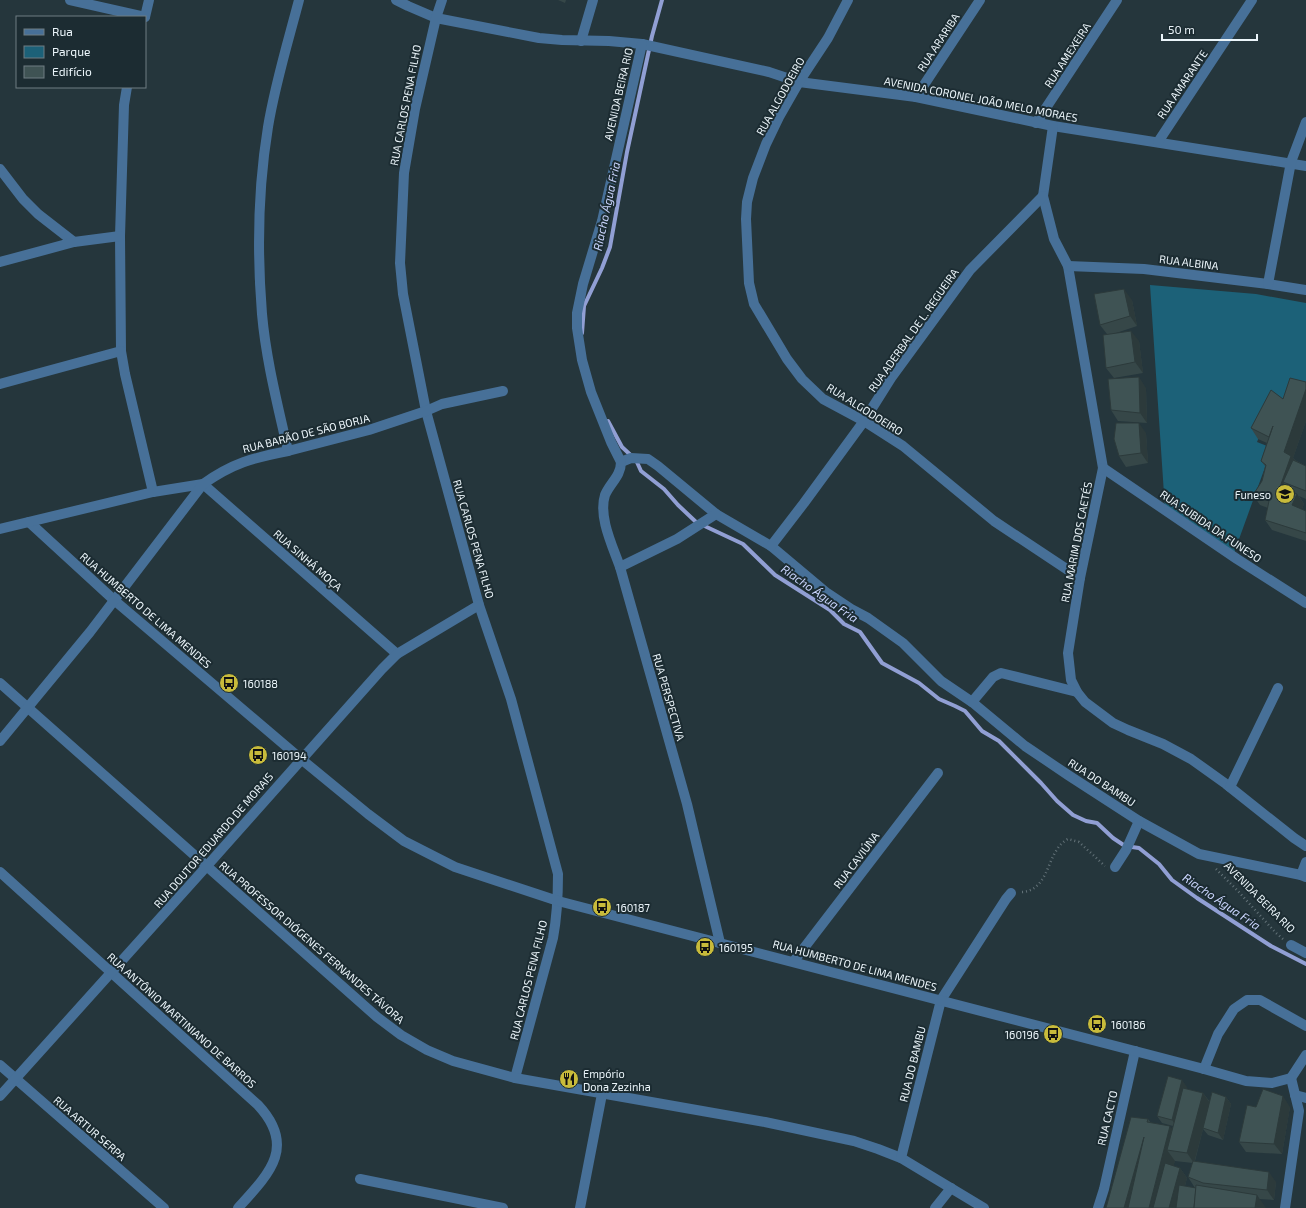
<svg xmlns="http://www.w3.org/2000/svg" width="1306" height="1208" font-family="'Exo 2',sans-serif">
  <style>
    .green { fill: #1c6178 }
    .lines { fill: none; stroke-linecap: round; stroke-linejoin: round }
    .stream { stroke: #919fd4; stroke-width: 4 }
    .path { stroke: #637278; stroke-width: 2.5; stroke-dasharray: 1 3; stroke-linecap: butt }
    .minor { stroke: #477098; stroke-width: 10 }
    .tertiary { stroke: #477098; stroke-width: 10 }
    .wall { fill: #364748; fill-rule: evenodd }
    .shaded-wall { fill: #2c3a3b }
    .building { fill: #3f5354; stroke: #2c3a3b }
    .labels { text-anchor: middle; dominant-baseline: central; stroke-width: 4; stroke-linejoin: round; paint-order: stroke }
    .street-label { font-size: 11px; fill: #ebf5fa; stroke: #1c2c32 }
    .poi-label { font-size: 11px; fill: #ebf5fa; stroke: #1c2c32; text-anchor: start }
    .water-label { font-size: 12px; font-style: italic; fill: #cad5fd; stroke: #1c2c32 }
  </style>
  <rect width="100%" height="100%" fill="#25363c"/>
  <polygon class="green" points="1150,285 1256,294 1306,303 1306,391 1289,399 1274,402 1257,442 1272,448 1234,553 1165,509"/>
  <g class="lines">
    <g class="stream">
      <polyline points="582,333 584,306 602,268 610,247 627,152 652,36 662,0"/>
      <polyline points="608,421 622,447 636,460 641,471 664,489 678,505 696,522 743,544 775,575 830,610 844,624 860,632 882,663 919,683 939,699 955,706 965,711 982,731 999,741 1041,783 1057,801 1073,815 1086,821 1097,823 1113,838 1125,846 1139,848 1159,864 1172,880 1197,898 1271,946 1306,964"/>
    </g>
    <g class="path">
      <polyline points="1216,869 1237,890 1276,933 1283,939"/>
      <path d="M1022 892C1051 890 1046 850 1068 839L1079 842 1105 866"/>
    </g>
    <g class="minor">
      <polyline points="70,0 145,17"/>
      <polyline points="396,0 408,6 436,18 539,38 562,40 609,41 642,44 769,72 799,82 916,97 1053,126 1306,166"/>
      <path d="M442 0 436 18 415 109 404 173 400 263 403 294 426 411 479 605 511 699 558 874C558 896 557 917 553 938L515 1078"/>
      <polyline points="848,0 828,38 799,82 779,117 766,144 753,178 747,202 746,219 749,283 754,304 787,359 802,379 823,399 864,421 903,446 994,521 1080,578"/>
      <polyline points="145,17 149,0"/>
      <polyline points="581,41 593,0"/>
      <polyline points="127,87 124,105 120,236 121,351 125,374 153,492"/>
      <polyline points="916,97 980,0"/>
      <polyline points="1036,123 1117,0"/>
      <polyline points="1053,126 1043,196 1054,239 1068,266 1103,468 1080,578 1068,653 1071,680 1077,692 1085,702 1113,723 1128,730 1163,744 1191,759 1226,784 1294,838 1306,846"/>
      <polyline points="1158,142 1252,0"/>
      <polyline points="0,169 23,199 38,214 74,242"/>
      <polyline points="0,262 74,242 120,236"/>
      <polyline points="1068,266 1144,269 1268,284 1306,290"/>
      <polyline points="1268,284 1291,162 1306,122"/>
      <polyline points="0,384 121,351"/>
      <polyline points="288,451 369,430 426,411 442,404 503,391"/>
      <path d="M621 462C621 476 610 483 605 495 598 517 613 547 620 567L687 804 720 943"/>
      <polyline points="621,462 631,458 648,459 658,466 716,514 771,546 827,593 851,609 868,618 903,643 941,681 972,702"/>
      <polyline points="621,462 611,442 591,392 582,360 577,328 577,313 583,284 602,221 642,44"/>
      <polyline points="1103,468 1237,559 1306,603"/>
      <polyline points="29,522 114,600"/>
      <polyline points="0,529 153,492 203,484 397,654"/>
      <polyline points="771,546 804,503 864,421 891,378 970,270 1043,196"/>
      <polyline points="620,567 677,539 716,514"/>
      <polyline points="0,683 377,1017 401,1035 427,1050 453,1061 515,1078 765,1122 854,1141 878,1149 901,1158 984,1208"/>
      <polyline points="1077,692 1001,673 993,677 972,702 1025,746 1068,775 1139,821 1199,854 1301,875 1306,877"/>
      <polyline points="1230,787 1278,688"/>
      <polyline points="1115,867 1126,850 1139,821"/>
      <path d="M0 872 258 1105C297 1147 269 1174 238 1208"/>
      <polyline points="1301,875 1306,862"/>
      <polyline points="1291,945 1306,953"/>
      <polyline points="794,961 938,773"/>
      <polyline points="0,1065 164,1208"/>
      <polyline points="1204,1069 1218,1034 1234,1009 1247,1000 1260,1000 1306,1026"/>
      <polyline points="1295,1095 1306,1098"/>
      <polyline points="0,1096 206,867 382,669 397,654 479,605"/>
      <polyline points="901,1158 941,1000 1006,899 1011,893"/>
      <polyline points="360,1179 503,1208"/>
      <polyline points="580,1208 602,1094"/>
      <polyline points="935,1208 951,1188"/>
      <polyline points="1098,1208 1104,1189 1135,1051"/>
    </g>
    <g class="tertiary">
      <polyline points="114,600 301,759 368,814 404,841 455,867 558,901 1204,1069 1246,1081 1272,1083 1291,1078"/>
      <path d="M0 741 90 632 203 484C233 463 252 458 288 451 278 406 266 360 262 314 257 252 258 188 268 127 275 84 288 42 299 0"/>
      <polyline points="1291,1078 1306,1055"/>
      <polyline points="1285,1208 1299,1111 1291,1078"/>
    </g>
  </g>
  <g class="wall">
    <polygon points="558,0 566,0 565,3"/>
    <polygon points="1132,300 1137,326 1116,333 1139,341 1143,373 1114,378 1106,368 1107,334 1100,325"/>
    <polygon points="1306,382 1306,421 1293,458 1295,460 1306,466 1306,499 1299,496 1304,504 1302,509 1306,511 1306,541 1272,530 1265,520 1268,508 1260,505 1253,495 1262,481 1265,466 1261,461 1267,443 1258,439 1251,428 1283,399"/>
    <polygon points="1146,388 1147,423 1118,421 1111,410"/>
    <polygon points="1146,433 1148,463 1126,467 1119,456"/>
    <path d="M1187 1087 1186 1089 1203 1093 1210 1102 1226 1097 1231 1104 1223 1140 1208 1135 1203 1129 1195 1161 1276 1182 1274 1200 1260 1199 1106 1208 1148 1119 1151 1123 1173 1130V1126L1162 1123 1157 1116ZM1175 1161 1193 1163 1188 1177 1195 1188 1185 1186 1187 1178 1180 1168 1173 1166Z"/>
    <polygon points="1256,1107 1290,1107 1282,1154 1246,1152 1239,1142"/>
  </g>
  <g class="shaded-wall">
    <polygon points="1124,289 1132,300 1137,326 1130,316"/>
    <polygon points="1131,331 1139,341 1143,373 1135,362"/>
    <polygon points="1139,377 1146,388 1147,423 1140,413"/>
    <polygon points="1306,389 1306,421 1293,458 1299,466 1283,482 1289,491 1280,487 1284,452"/>
    <polygon points="1139,423 1146,433 1148,463 1141,453"/>
    <polygon points="1297,494 1304,504 1299,516 1292,505"/>
    <polygon points="1182,1080 1187,1087 1177,1127 1172,1120"/>
    <polygon points="1203,1093 1210,1103 1194,1163 1187,1153"/>
    <polygon points="1283,1096 1290,1107 1282,1154 1274,1144"/>
    <polygon points="1226,1097 1231,1104 1223,1140 1218,1133"/>
    <polygon points="1170,1126 1180,1140 1167,1150 1175,1161 1163,1208 1149,1208"/>
    <polygon points="1144,1137 1138,1208 1124,1208"/>
    <polygon points="1180,1168 1187,1178 1179,1208 1169,1208"/>
    <polygon points="1269,1172 1276,1182 1274,1200 1267,1190"/>
    <polygon points="1257,1195 1266,1208 1255,1208"/>
  </g>
  <g class="building">
    <polygon points="1124,289 1130,316 1100,325 1094,294"/>
    <polygon points="1131,331 1135,362 1106,368 1103,335"/>
    <polygon points="1139,377 1140,413 1111,410 1108,379"/>
    <polygon points="1290,378 1306,382 1306,389 1284,452 1291,456 1280,487 1297,494 1292,505 1306,511 1306,533 1265,520 1269,501 1253,495 1262,481 1266,465 1261,461 1273,426 1269,437 1251,428 1271,390 1283,399"/>
    <polygon points="1116,423 1139,423 1141,453 1119,456 1114,439"/>
    <polygon points="1293,460 1306,466 1306,491 1283,482"/>
    <polygon points="1168,1076 1182,1080 1172,1120 1157,1116"/>
    <polygon points="1183,1088 1203,1093 1187,1153 1167,1150"/>
    <polygon points="1263,1089 1283,1096 1274,1144 1239,1142 1247,1105 1256,1107"/>
    <polygon points="1212,1092 1226,1097 1218,1133 1203,1128"/>
    <polygon points="1131,1117 1148,1119 1147,1122 1170,1126 1149,1208 1128,1208 1144,1137 1124,1208 1106,1208"/>
    <polygon points="1193,1161 1269,1172 1267,1190 1203,1183 1188,1177"/>
    <polygon points="1165,1163 1180,1168 1169,1208 1153,1208"/>
    <polygon points="1179,1185 1196,1188 1194,1208 1176,1208"/>
    <polygon points="1196,1185 1257,1195 1255,1208 1194,1208"/>
  </g>
  <defs>
    <g id="university-disc" transform="scale(1)"><circle r="9.5" fill="#c8bb3b" stroke="#1c2c32"/><path d="M0-5L7-2L0 1L-7-2ZM-4 1L0 2.5L4 1V4Q0 6-4 4Z" fill="#111"/></g>
    <g id="bus-disc" transform="scale(1)"><circle r="9.5" fill="#c8bb3b" stroke="#1c2c32"/><path d="M-5-6H5V4H4V6H2V4H-2V6H-4V4H-5ZM-3.5-4V0h7V-4ZM-3.5 1.2v1.5H-2V1.2ZM2 1.2v1.5H3.5V1.2Z" fill="#111"/></g>
    <g id="restaurant-disc" transform="scale(1)"><circle r="9.5" fill="#c8bb3b" stroke="#1c2c32"/><path d="M-5-6h1v4h1v-4h1v4h1v-4h1v5L-1.5 .5V6h-2V.5L-5-1ZM5-6V6H3V1.5H1.5Q1.5-4 5-6Z" fill="#111"/></g>
  </defs>
  <g fill-rule="evenodd">
    <use href="#university-disc" x="1285" y="494"/>
    <use href="#bus-disc" x="229" y="683"/>
    <use href="#bus-disc" x="258" y="755"/>
    <use href="#bus-disc" x="602" y="907"/>
    <use href="#bus-disc" x="705" y="947"/>
    <use href="#bus-disc" x="1097" y="1024"/>
    <use href="#bus-disc" x="1053" y="1034"/>
    <use href="#restaurant-disc" x="569" y="1079"/>
  </g>
  <g class="labels">
    <g class="street-label">
      <text transform="translate(938 42) rotate(-57)">RUA ARARIBA</text>
      <text transform="translate(1067 55) rotate(-57)">RUA AMEXEIRA</text>
      <text transform="translate(1182 84) rotate(-56)">RUA AMARANTE</text>
      <text transform="translate(618 94) rotate(-77)">AVENIDA BEIRA RIO</text>
      <text transform="translate(780 96) rotate(-61)">RUA ALGODOEIRO</text>
      <text transform="translate(981 99) rotate(11)">AVENIDA CORONEL JOÃO MELO MORAES</text>
      <text transform="translate(405 105) rotate(-79)">RUA CARLOS PENA FILHO</text>
      <text transform="translate(1189 262) rotate(7)">RUA ALBINA</text>
      <text transform="translate(913 330) rotate(-55)">RUA ADERBAL DE L. REGUEIRA</text>
      <text transform="translate(865 409) rotate(32)">RUA ALGODOEIRO</text>
      <text transform="translate(306 433) rotate(-14)">RUA BARÃO DE SÃO BORJA</text>
      <text transform="translate(1211 526) rotate(34)">RUA SUBIDA DA FUNESO</text>
      <text transform="translate(474 539) rotate(74)">RUA CARLOS PENA FILHO</text>
      <text transform="translate(1076 542) rotate(-79)">RUA MARIM DOS CAETÉS</text>
      <text transform="translate(308 560) rotate(41)">RUA SINHÁ MOÇA</text>
      <text transform="translate(146 610) rotate(41)">RUA HUMBERTO DE LIMA MENDES</text>
      <text transform="translate(669 697) rotate(74)">RUA PERSPECTIVA</text>
      <text transform="translate(1102 782) rotate(33)">RUA DO BAMBU</text>
      <text transform="translate(213 840) rotate(-49)">RUA DOUTOR EDUARDO DE MORAIS</text>
      <text transform="translate(856 860) rotate(-53)">RUA CAVIÚNA</text>
      <text transform="translate(1260 897) rotate(45)">AVENIDA BEIRA RIO</text>
      <text transform="translate(312 942) rotate(41)">RUA PROFESSOR DIÓGENES FERNANDES TÁVORA</text>
      <text transform="translate(855 965) rotate(15)">RUA HUMBERTO DE LIMA MENDES</text>
      <text transform="translate(528 980) rotate(-76)">RUA CARLOS PENA FILHO</text>
      <text transform="translate(182 1020) rotate(42)">RUA ANTÔNIO MARTINIANO DE BARROS</text>
      <text transform="translate(912 1064) rotate(-76)">RUA DO BAMBU</text>
      <text transform="translate(1107 1118) rotate(-77)">RUA CACTO</text>
      <text transform="translate(90 1128) rotate(41)">RUA ARTUR SERPA</text>
    </g>
    <g class="poi-label">
      <text x="1271" y="494" text-anchor="end">Funeso</text>
      <text x="243" y="683">160188</text>
      <text x="272" y="755">160194</text>
      <text x="616" y="907">160187</text>
      <text x="719" y="947">160195</text>
      <text x="1111" y="1024">160186</text>
      <text x="1039" y="1034" text-anchor="end">160196</text>
      <text x="583" y="1073">Empório<tspan x="583" dy="13">Dona Zezinha</tspan></text>
    </g>
    <g class="water-label">
      <text transform="translate(606 206) rotate(-78)">Riacho Água Fria</text>
      <text transform="translate(820 593) rotate(35)">Riacho Água Fria</text>
      <text transform="translate(1222 901) rotate(34)">Riacho Água Fria</text>
    </g>
  </g>
  <rect x="16" y="16" width="130" height="72" fill="#1c2c32" stroke="#6f7c82"/>
  <rect x="24" y="29" width="20" height="6" fill="#477098" stroke="#6f7c82"/>
  <text x="52" y="36" font-size="12" fill="#ebf5fa">Rua</text>
  <rect x="24" y="46" width="20" height="12" fill="#1c6178" stroke="#6f7c82"/>
  <text x="52" y="56" font-size="12" fill="#ebf5fa">Parque</text>
  <rect x="24" y="66" width="20" height="12" fill="#3f5354" stroke="#6f7c82"/>
  <text x="52" y="76" font-size="12" fill="#ebf5fa">Edifício</text>
  <path d="M1162 34v6h95v-6" fill="none" stroke="#ebf5fa" stroke-width="2"/>
  <text x="1168" y="34" font-size="12" fill="#ebf5fa" stroke="#1c2c32" stroke-width="3" paint-order="stroke">50 m</text>
</svg>
